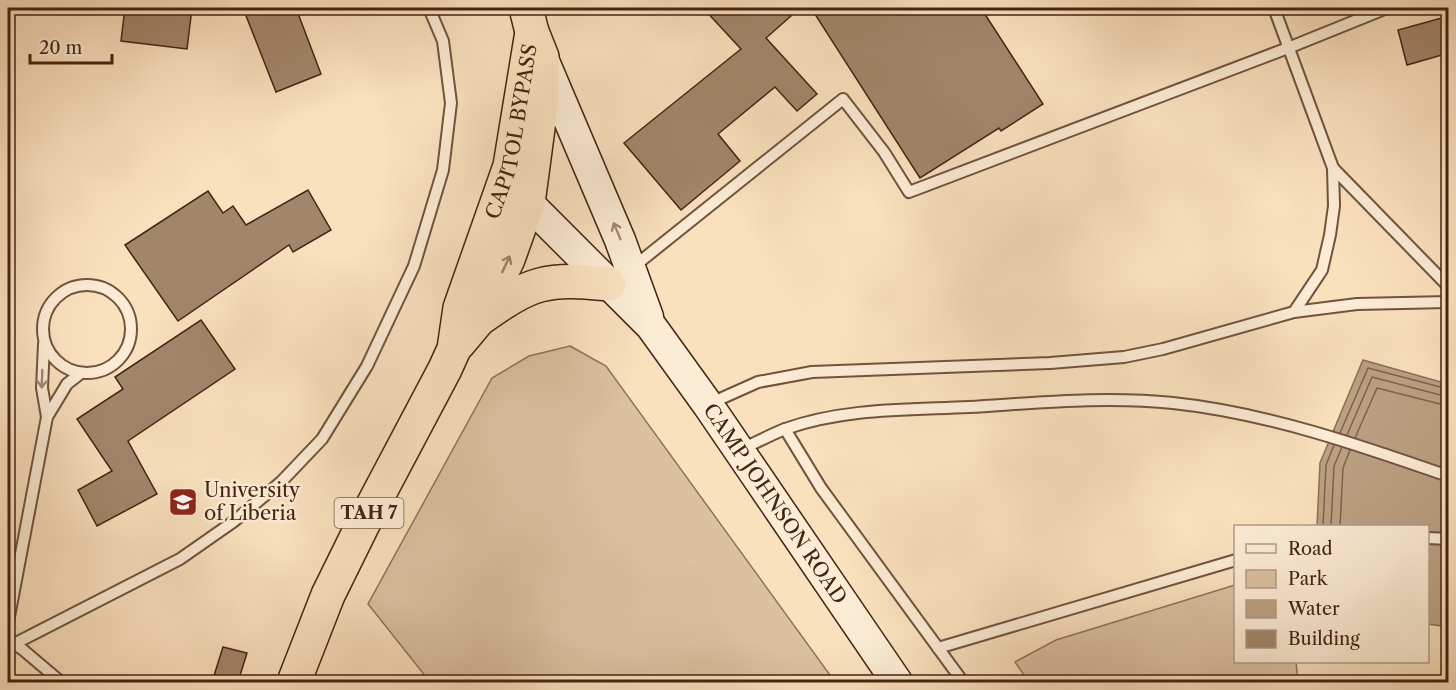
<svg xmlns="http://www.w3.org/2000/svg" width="1456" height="690" font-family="'Libre Caslon Text',serif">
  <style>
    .green { fill: #dbc1a1; stroke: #8f725a; stroke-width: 1.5 }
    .water { fill: #bca184; stroke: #8c6f57; stroke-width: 1.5 }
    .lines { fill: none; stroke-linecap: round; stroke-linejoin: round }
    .shore { stroke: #80624c; stroke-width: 1.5 }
    .building { fill: #a2866c; stroke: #432413; stroke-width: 1.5 }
    .lane-casing { stroke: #71533e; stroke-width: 14 }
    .secondary-casing { stroke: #432413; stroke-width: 33 }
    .highway-casing { stroke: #432413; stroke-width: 36 }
    .lane { stroke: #fcecd5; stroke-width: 10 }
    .secondary { stroke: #fcecd5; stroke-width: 30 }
    .highway { stroke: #fae1be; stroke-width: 33 }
    .oneway { stroke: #a08874 }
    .oneway2 { stroke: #9e8268 }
    .labels { text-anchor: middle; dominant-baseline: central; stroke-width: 5; stroke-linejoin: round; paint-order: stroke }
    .shield { fill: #fcecd5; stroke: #7a604d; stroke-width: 1.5 }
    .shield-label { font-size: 18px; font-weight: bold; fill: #432413 }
    .street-label { font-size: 20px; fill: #432413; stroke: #fcecd5 }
    .poi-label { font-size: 20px; fill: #432413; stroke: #fcecd5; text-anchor: start }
  </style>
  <rect width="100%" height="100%" fill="#fae1be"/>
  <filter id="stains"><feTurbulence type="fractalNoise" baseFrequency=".00333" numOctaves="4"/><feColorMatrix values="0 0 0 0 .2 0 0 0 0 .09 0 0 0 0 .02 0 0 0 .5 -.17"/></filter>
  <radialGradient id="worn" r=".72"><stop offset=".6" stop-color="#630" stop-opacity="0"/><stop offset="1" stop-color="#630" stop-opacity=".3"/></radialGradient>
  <g class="green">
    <polygon points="570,346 606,366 835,682 430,682 368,604 492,378 529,356"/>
    <polygon points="1235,585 1236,662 1296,662 1298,682 1029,682 1015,662 1056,640"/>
  </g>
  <polygon class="water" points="1363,360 1448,384 1448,627 1428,624 1428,526 1317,526 1320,463"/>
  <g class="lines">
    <g class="shore">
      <polyline points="1340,433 1368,368 1448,389"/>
      <polyline points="1347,435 1372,377 1448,397"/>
      <polyline points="1355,438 1377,388 1448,406"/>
      <polyline points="1323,526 1326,465 1334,445"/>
      <polyline points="1331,526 1334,466 1342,447"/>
      <polyline points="1340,526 1343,468 1350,450"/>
    </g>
  </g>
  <g class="building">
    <polygon points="125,8 192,8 187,49 121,41"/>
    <polygon points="243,8 296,8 321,74 276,92"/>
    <polygon points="703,8 800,8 766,38 817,94 797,111 775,87 718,134 740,161 681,210 624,143 741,49"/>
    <polygon points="811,8 981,8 1043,104 1001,131 999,128 920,178"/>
    <polygon points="1449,16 1449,53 1407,65 1398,30"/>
    <polygon points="308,190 331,230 293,252 289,245 178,321 125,245 208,191 223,213 233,206 246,225"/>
    <polygon points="201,320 235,369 128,441 157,494 97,526 78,490 112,471 77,419 123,389 115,377"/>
    <polygon points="223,647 247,653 238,682 212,682"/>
  </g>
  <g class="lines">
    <g class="lane-casing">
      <g id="lane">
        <polyline points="1274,8 1333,168 1334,206 1330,235 1322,270 1294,312"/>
        <polyline points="1333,168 1448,286"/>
        <polyline points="632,268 843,99 884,152 909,192 1288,48 1387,8"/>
        <circle cx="87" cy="329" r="44"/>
        <polyline points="44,344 42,388 47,417"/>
        <polyline points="711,403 758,382 812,372 1050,363 1124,357 1163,349 1294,312 1357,304 1448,302"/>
        <polyline points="785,429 821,488 963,682"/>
        <path d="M740 450C755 443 770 435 785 429 844 408 908 410 969 407 1037 403 1105 396 1173 403 1267 413 1359 445 1448 476"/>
        <polyline points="1428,538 1448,539"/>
        <polyline points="8,622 47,417 67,384 81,373"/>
        <polyline points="10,642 22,649 61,682"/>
        <polyline points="14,644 180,559 233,522 281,482 322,439 367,366 414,266 443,170 451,103 443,41 429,8"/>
        <polyline points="938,648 1236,560"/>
      </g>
    </g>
    <g class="secondary-casing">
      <g id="secondary">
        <polyline points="543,59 620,240 648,317"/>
        <path id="s1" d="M518 182 528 203 651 326 708 405 897 682"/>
      </g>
    </g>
    <g class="highway-casing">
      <g id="highway">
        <path d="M479 319C498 306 518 291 540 285 562 279 587 282 609 284"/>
        <polyline points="459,343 479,319 508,259 528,203 542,98 542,57 532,32 526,8"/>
        <path id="s2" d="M294 682 328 595 363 524 445 369 454 349 460 308 510 166 532 32"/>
      </g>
    </g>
    <use href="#lane" class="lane"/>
    <use href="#secondary" class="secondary"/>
    <use href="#highway" class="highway"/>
  </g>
  <defs><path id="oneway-shaft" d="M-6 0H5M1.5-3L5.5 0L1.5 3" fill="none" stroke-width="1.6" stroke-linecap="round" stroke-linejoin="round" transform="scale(1.5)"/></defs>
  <g class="oneway">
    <use href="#oneway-shaft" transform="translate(617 231) rotate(-113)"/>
    <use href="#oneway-shaft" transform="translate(42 379) rotate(92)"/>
  </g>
  <use class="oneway2" href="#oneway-shaft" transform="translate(506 264) rotate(-65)"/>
  <defs>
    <g id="university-square" transform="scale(1.5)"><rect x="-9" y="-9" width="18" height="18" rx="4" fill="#8f2418" stroke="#fcecd5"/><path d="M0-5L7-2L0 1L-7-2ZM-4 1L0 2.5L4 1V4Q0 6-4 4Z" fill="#fff"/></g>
  </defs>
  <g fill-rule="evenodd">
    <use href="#university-square" x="183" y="502"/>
  </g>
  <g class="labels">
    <rect class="shield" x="334.5" y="498" width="69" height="30" rx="4.5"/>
    <g class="shield-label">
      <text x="369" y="513">TAH 7</text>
    </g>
    <g class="street-label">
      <text stroke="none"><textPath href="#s2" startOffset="596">CAPITOL BYPASS</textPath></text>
      <text stroke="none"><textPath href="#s1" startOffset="414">CAMP JOHNSON ROAD</textPath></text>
    </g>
    <g class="poi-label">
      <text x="204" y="490">University<tspan x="204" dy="23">of Liberia</tspan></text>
    </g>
  </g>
  <rect width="1456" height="690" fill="none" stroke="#fae1be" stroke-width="30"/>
  <rect x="9" y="9" width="1438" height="672" fill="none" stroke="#432413" stroke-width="3"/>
  <rect x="15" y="15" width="1426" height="660" fill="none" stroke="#432413" stroke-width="1.5"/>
  <rect x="1234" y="525" width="195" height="138" fill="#fcecd5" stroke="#b29c87" stroke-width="1.5"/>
  <rect x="1246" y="544" width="30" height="9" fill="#fcecd5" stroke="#b29c87" stroke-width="1.5"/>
  <text x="1288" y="555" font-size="18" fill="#432413">Road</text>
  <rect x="1246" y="570" width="30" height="18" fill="#dbc1a1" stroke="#b29c87" stroke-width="1.5"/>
  <text x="1288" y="585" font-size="18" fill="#432413">Park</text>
  <rect x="1246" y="600" width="30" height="18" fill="#bca184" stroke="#b29c87" stroke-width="1.5"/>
  <text x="1288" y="615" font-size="18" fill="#432413">Water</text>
  <rect x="1246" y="630" width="30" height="18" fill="#a2866c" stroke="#b29c87" stroke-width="1.5"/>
  <text x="1288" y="645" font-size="18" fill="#432413">Building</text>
  <path d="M30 54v9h82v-9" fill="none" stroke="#432413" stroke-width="3"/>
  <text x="39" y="54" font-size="18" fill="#432413" stroke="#fcecd5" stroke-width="4.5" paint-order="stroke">20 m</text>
  <rect width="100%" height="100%" filter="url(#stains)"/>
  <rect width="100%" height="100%" fill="url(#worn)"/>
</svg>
